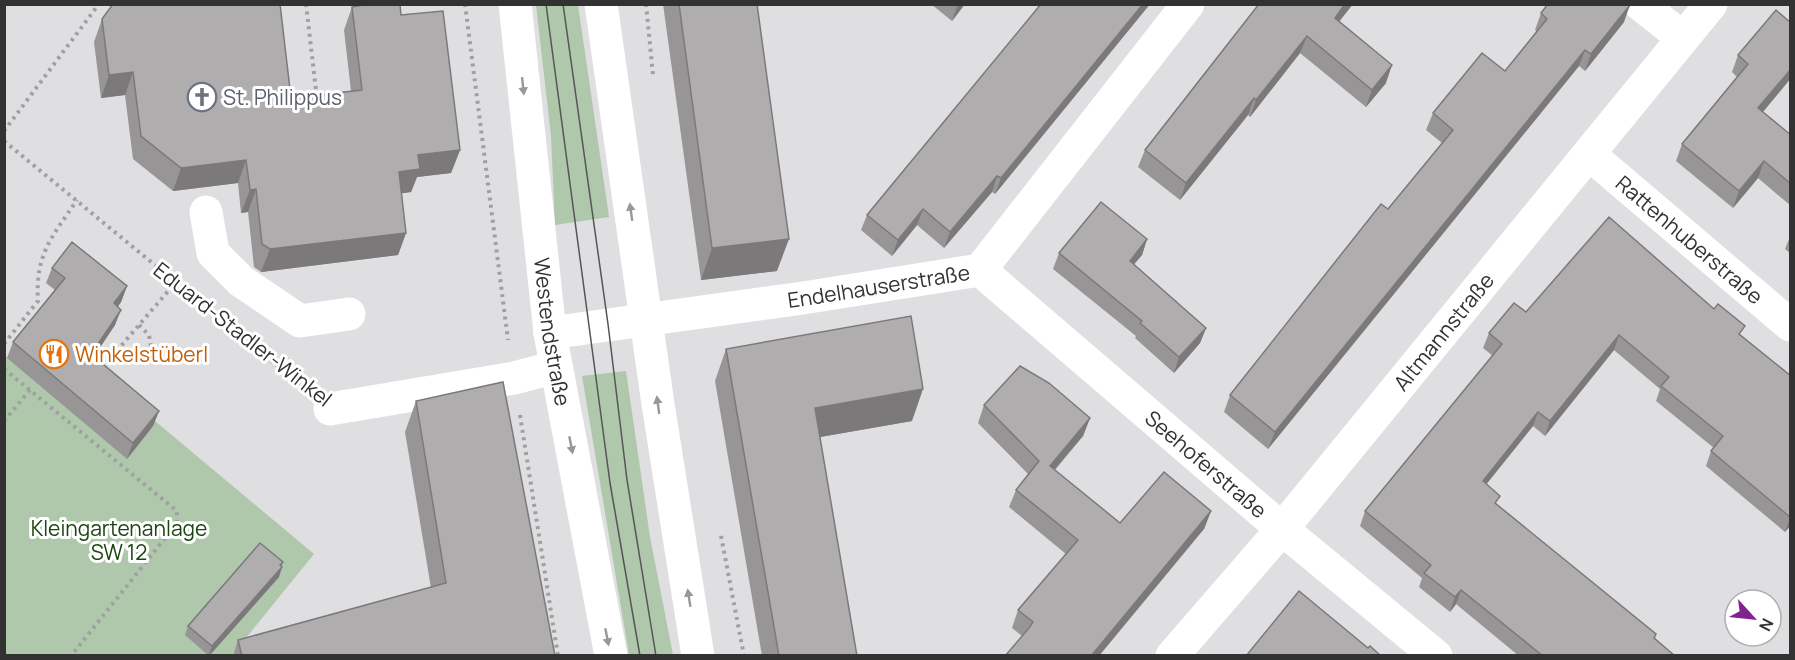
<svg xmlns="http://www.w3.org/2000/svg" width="1795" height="660" font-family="Manrope,sans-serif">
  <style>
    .green { fill: #afc7aa }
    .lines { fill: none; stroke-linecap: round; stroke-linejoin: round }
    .path { stroke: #a0a0a2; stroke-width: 4; stroke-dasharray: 3 4.5; stroke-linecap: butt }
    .minor { stroke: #fff; stroke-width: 33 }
    .major { stroke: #fff; stroke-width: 33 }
    .tram { stroke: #555556; stroke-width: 1.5 }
    .wall { fill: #979596 }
    .shaded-wall { fill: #7b797a }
    .building { fill: #b0adaf; stroke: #7b797a; stroke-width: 1.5 }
    .oneway { fill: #989899 }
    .labels { text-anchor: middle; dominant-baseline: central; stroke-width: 6; stroke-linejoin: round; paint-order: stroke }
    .worship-label { font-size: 21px; fill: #5b616d; stroke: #fff; text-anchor: start }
    .street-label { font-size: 21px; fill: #323233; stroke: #fff }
    .food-label { font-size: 21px; fill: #c56008; stroke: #fff; text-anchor: start }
    .park-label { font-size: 21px; fill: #1b4611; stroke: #fff }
  </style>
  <rect width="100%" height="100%" fill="#dfdfe1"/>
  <g class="green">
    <polygon points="536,5 578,5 609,217 555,225 551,136"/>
    <polygon points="4,355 60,400 88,365 314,554 232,655 5,655"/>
    <polygon points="626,371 650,537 673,655 629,655 582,376"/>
  </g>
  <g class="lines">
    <g class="path">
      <polyline points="306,4 317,99"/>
      <polyline points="465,4 508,340"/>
      <polyline points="646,4 653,75"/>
      <polyline points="4,131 99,4"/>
      <polyline points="4,141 302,386"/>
      <polyline points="139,325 149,335 153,358"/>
      <path d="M4 344 38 301C35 254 52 237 77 200"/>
      <polyline points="102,368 176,282"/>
      <polyline points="4,369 177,511 177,523 71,656"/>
      <polyline points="520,415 558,656"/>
      <polyline points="4,421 30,390"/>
      <polyline points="721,536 744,656"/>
    </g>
    <g class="minor">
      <polyline points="1640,4 1683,38"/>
      <path id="s1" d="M1589 154 1790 325"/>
      <polyline points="206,212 213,253 241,281 300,321 349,314"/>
      <path id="s2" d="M980 270 1282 529 1436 656"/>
      <path id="s3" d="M550 333 803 298 980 270 1188 4"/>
      <polyline points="330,409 514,378 556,367"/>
      <path id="s4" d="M1172 656 1282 529 1711 4"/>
    </g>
    <g class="major">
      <path id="s5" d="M515 4 550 333 611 656"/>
      <polyline points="601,4 658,404 698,656"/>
    </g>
    <g class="tram">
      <polyline points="546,4 610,483 640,656"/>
      <polyline points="563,4 608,324 627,480 656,656"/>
    </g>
  </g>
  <g class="wall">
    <polygon points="663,4 757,4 777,271 701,280"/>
    <polygon points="931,4 965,4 952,21"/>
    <polygon points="1150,4 995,194 992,192 944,248 917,225 892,256 861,230 867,215"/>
    <polygon points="1259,4 1353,4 1339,22 1386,83 1366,107 1300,53 1250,117 1248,115 1180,200 1138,167 1145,150"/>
    <polygon points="352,7 401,15 460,150 451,173 417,177 411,192 401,193 406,233 398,255 261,272 254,267 248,212 241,213 238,183 173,191 133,159 125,95 101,98 94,42 102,19 291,98 351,91 344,30"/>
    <polygon points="1541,13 1624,22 1585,71 1579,66 1268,449 1224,412 1230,395 1388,209 1442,143 1426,130 1433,113 1505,71 1537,32 1535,30"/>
    <polygon points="1791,23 1791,78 1763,112 1791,135 1791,206 1758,178 1733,208 1676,161 1682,144 1737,77 1732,72 1738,55"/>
    <polygon points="1791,234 1791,254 1785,249"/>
    <polygon points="1147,239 1142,255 1134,264 1206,328 1200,343 1174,373 1135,338 1136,336 1053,269 1059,253"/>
    <polygon points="52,268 127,286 121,302 118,307 115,325 94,356 159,411 153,426 127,459 7,358 13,342 55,290 46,283"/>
    <polygon points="1526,312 1742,336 1791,376 1791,525 1785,532 1706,466 1711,451 1714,448 1656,401 1660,389 1614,350 1545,436 1533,426 1486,484 1497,505 1656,634 1655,638 1675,656 1519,656 1456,604 1450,612 1419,587 1422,578 1360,526 1365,511 1493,356 1483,348 1489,333"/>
    <polygon points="726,349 912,421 820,437 857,656 762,656 715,381"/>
    <polygon points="416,401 555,656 233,656 238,640 431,588 405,432"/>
    <polygon points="984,405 1090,418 1083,436 1055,470 1120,523 1211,511 1204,529 1022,636 1012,628 1018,610 1066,554 1009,507 1016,490 1028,474 978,423"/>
    <polygon points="283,562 281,566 282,567 279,577 209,656 185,635 188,626"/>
  </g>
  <g class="shaded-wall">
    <polygon points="958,4 965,4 952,21"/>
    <polygon points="1143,4 1150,4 995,194 1001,178"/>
    <polygon points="1345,4 1353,4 1328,35 1335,18"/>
    <polygon points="1630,5 1624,22 1585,71 1591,54"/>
    <polygon points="1307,36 1300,53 1250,117 1256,100"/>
    <polygon points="1585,50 1579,66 1268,449 1275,432"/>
    <polygon points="1392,65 1386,83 1366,107 1372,90"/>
    <polygon points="1791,69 1791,78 1752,125 1758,108"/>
    <polygon points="133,72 125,95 101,98 109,75"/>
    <polygon points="1254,98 1248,115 1180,200 1186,183"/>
    <polygon points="460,150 451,173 417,177 411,192 391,195 399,172 418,155"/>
    <polygon points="246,160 238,183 173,191 181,168"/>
    <polygon points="1764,161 1758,178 1733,208 1739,191"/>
    <polygon points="997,176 992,192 944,248 950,232"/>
    <polygon points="256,189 248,212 241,213 250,190"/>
    <polygon points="923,209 917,225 892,256 898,240"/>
    <polygon points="406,233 398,255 261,272 270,249"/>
    <polygon points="789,239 777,271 701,280 712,248"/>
    <polygon points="1147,239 1142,255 1124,276 1130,261"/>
    <polygon points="127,286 121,302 108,319 114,303"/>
    <polygon points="121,310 115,325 85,370 91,354"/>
    <polygon points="1206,328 1200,343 1174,373 1179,357"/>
    <polygon points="1619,335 1614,350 1545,436 1550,421"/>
    <polygon points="923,389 912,421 803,440 815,408"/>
    <polygon points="159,411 153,426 127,459 133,443"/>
    <polygon points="1538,412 1533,426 1477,496 1483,481"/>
    <polygon points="1090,418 1083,436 1043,483 1050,466"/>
    <polygon points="1211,511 1204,529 1099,656 1091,656"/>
    <polygon points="1791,516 1791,525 1785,532"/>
    <polygon points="283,562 280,570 282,567 279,577 209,656 212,646"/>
    <polygon points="1461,590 1456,604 1450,612 1455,597"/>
  </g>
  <g class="building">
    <polygon points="113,4 280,4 291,98 362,90 352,7 369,4 400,4 401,15 443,11 460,150 418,155 420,169 399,172 406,233 270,249 262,244 256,189 250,190 246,160 181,168 141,136 133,72 109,75 102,19"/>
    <polygon points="679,4 757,4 789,239 712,248"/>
    <polygon points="1041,4 1143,4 1001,178 997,176 950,232 923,209 898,240 867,215"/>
    <polygon points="1259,4 1345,4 1335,18 1392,65 1372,90 1307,36 1256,100 1254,98 1186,183 1145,150"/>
    <polygon points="1548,4 1630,5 1591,54 1585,50 1275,432 1230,395 1381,204 1388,209 1453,130 1433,113 1482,53 1505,71 1547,19 1541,13"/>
    <polygon points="1776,10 1791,23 1791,69 1758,108 1791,135 1791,184 1764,161 1739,191 1682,144 1748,64 1738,55"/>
    <polygon points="1101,202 1147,239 1130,261 1206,328 1179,357 1140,323 1142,321 1059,253"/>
    <polygon points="1609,217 1714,309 1718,304 1745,326 1739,334 1791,376 1791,516 1790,517 1711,451 1723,436 1661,386 1669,377 1619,335 1550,421 1538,412 1483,481 1500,496 1495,503 1656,634 1654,638 1675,656 1543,656 1461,590 1455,597 1424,573 1431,565 1365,511 1502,344 1489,333 1514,303 1526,312"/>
    <polygon points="72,242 127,286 114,303 121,310 91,354 159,411 133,443 13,342 65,278 52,268"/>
    <polygon points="911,316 923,389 815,408 857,656 779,656 726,349"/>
    <polygon points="1020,366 1049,383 1090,418 1050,466 1120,523 1164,472 1211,511 1091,656 1005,656 1029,628 1033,622 1018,610 1078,540 1016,490 1039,461 984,405"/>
    <polygon points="503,382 555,656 242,656 238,640 446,583 416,401"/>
    <polygon points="260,543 283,562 280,565 282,567 212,646 188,626"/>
    <polygon points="1299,591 1368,648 1370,646 1381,656 1246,656"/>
  </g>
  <defs><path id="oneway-solid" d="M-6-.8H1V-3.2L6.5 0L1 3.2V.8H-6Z" transform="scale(1.5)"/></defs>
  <g class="oneway">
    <use href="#oneway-solid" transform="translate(523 86) rotate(84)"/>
    <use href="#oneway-solid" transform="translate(631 212) rotate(-98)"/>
    <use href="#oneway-solid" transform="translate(658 405) rotate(-98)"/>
    <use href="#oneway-solid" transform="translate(571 445) rotate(79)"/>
    <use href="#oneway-solid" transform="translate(689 598) rotate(-99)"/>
    <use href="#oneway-solid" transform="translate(607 637) rotate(79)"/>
  </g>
  <defs>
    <g id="church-ring" transform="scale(1.5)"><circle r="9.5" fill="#fff" stroke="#6b7280" stroke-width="1.5"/><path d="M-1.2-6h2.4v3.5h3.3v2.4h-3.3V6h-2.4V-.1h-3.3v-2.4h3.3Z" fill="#6b7280"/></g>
    <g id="restaurant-ring" transform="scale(1.5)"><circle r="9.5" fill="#fff" stroke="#e8710a" stroke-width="1.5"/><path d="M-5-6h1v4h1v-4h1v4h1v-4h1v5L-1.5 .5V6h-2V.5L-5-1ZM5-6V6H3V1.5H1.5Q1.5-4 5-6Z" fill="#e8710a"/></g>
  </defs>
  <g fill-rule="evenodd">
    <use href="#church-ring" x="202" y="97"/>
    <use href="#restaurant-ring" x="54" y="354"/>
  </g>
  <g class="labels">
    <g class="worship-label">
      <text x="223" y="97">St. Philippus</text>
    </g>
    <g class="street-label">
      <text stroke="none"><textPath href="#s1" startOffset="132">Rattenhuberstraße</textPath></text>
      <text stroke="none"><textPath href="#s3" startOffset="332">Endelhauserstraße</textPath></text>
      <text stroke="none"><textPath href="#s5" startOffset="330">Westendstraße</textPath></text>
      <text stroke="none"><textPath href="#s4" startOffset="423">Altmannstraße</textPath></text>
      <text transform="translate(243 334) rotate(38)">Eduard-Stadler-Winkel</text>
      <text stroke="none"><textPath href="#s2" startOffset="298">Seehoferstraße</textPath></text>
    </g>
    <g class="food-label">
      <text x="75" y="354">Winkelstüberl</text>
    </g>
    <g class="park-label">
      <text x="119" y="528">Kleingartenanlage<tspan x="119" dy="24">SW 12</tspan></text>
    </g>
  </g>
  <rect width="1795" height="660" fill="none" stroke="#323233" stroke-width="12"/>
  <g transform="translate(1753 618) rotate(117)"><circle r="28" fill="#ffffff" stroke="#adadad" stroke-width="1.5"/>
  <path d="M0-4.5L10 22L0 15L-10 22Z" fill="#81228e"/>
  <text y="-9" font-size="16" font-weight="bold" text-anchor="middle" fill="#323233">N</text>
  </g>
</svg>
